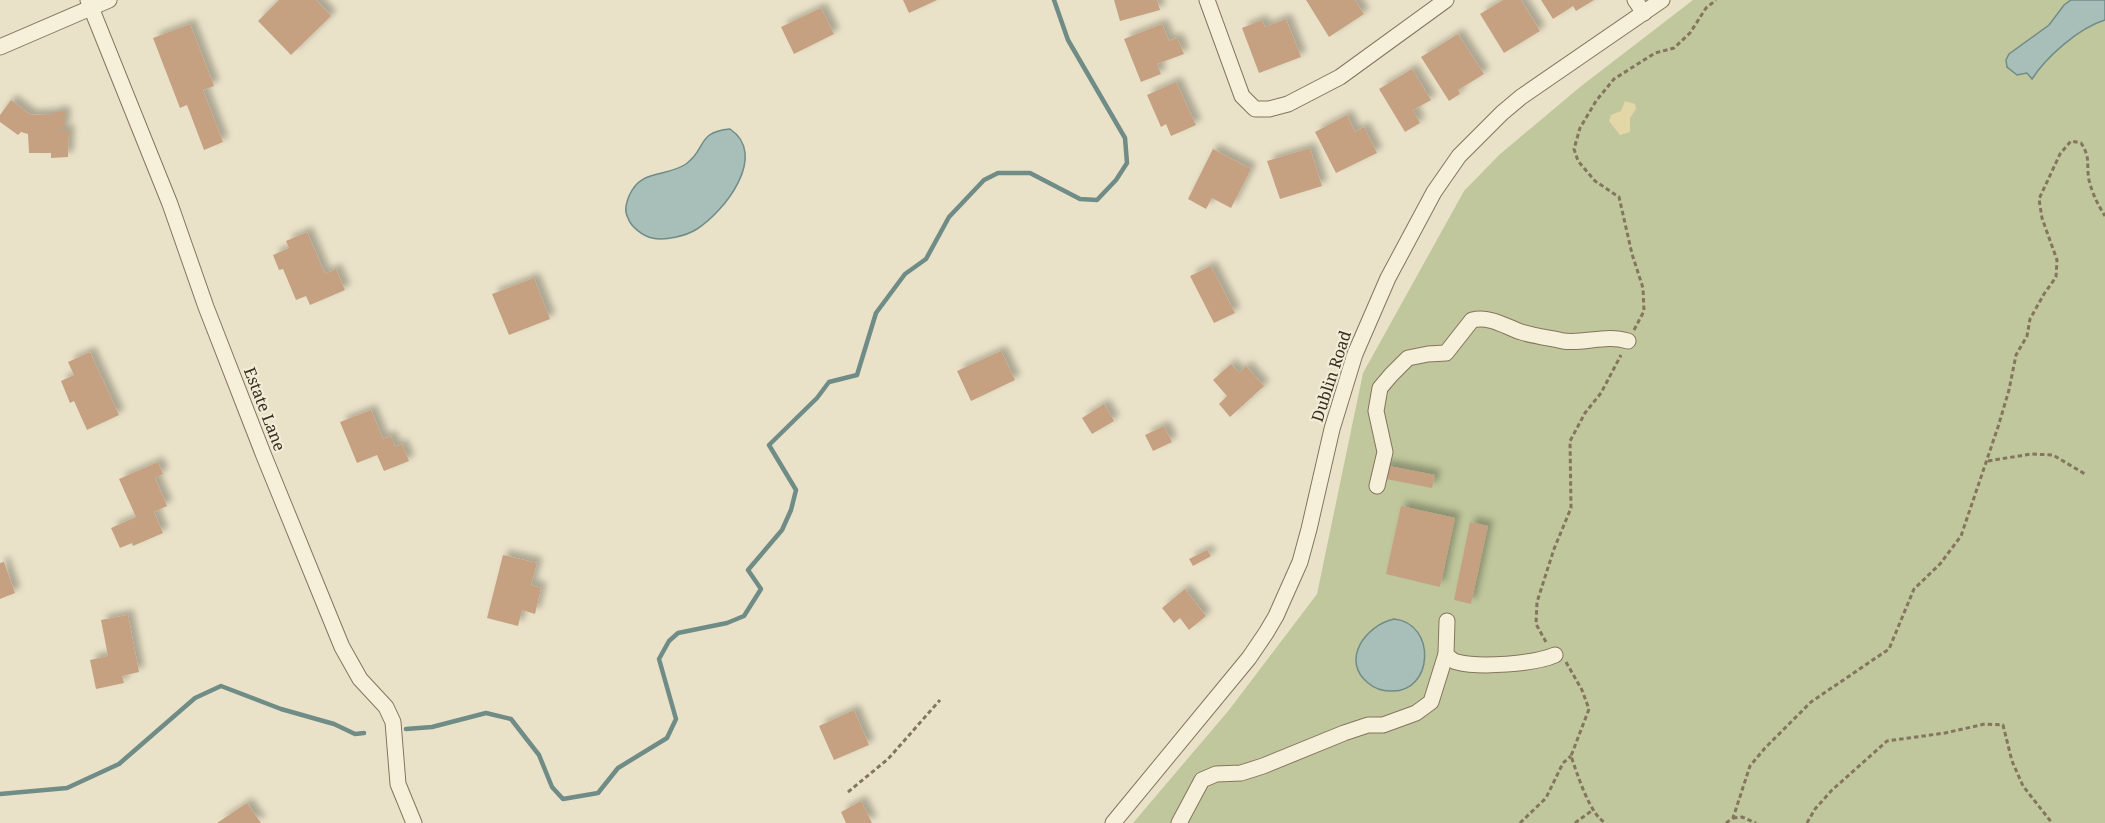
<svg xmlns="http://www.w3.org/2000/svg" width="2105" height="823" font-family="'Noto Serif',serif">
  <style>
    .green { fill: #c0c79c }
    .sand { fill: #e3d7a8 }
    .water { fill: #a8bfb9; stroke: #708c87; stroke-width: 1.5 }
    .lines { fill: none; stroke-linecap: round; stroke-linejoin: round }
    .stream { stroke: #708c87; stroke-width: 4.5 }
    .building { fill: #c5a181; filter: url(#shadow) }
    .minor-casing { stroke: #84755e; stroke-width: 17 }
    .path { stroke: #84755e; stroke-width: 3; stroke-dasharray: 4.5 3; stroke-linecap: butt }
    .minor { stroke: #f6efda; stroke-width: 15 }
    .labels { text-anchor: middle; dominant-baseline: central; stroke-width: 4.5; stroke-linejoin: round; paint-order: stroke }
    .street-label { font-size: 16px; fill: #362c21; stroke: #f2ecd6 }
  </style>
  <defs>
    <filter id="shadow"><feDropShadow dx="5.5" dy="-5.5" stdDeviation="3" flood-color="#0004"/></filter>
  </defs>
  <rect width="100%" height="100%" fill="#eae2c8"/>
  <polygon class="green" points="1693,0 2105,0 2105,823 1133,823 1229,710 1317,594 1363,373 1464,191 1499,155 1580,87"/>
  <polygon class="sand" points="1625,101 1635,104 1636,109 1630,118 1630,132 1620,135 1609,121 1611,115 1621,111"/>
  <g class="water">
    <path d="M2071 0H2105V20C2079 28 2047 56 2032 79L2027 73 2017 75 2007 67 2006 60 2009 54 2049 25 2064 5Z"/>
    <path d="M730 129C769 155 724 212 697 229 686 236 665 241 652 238 643 236 631 227 628 218 624 211 626 204 629 196 641 168 665 178 686 164 707 149 696 132 730 129Z"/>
    <path d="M1394 619C1437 623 1434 694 1390 691 1382 691 1374 688 1368 683 1340 660 1366 625 1394 619Z"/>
  </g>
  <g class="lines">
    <g class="stream">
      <polyline points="406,729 432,727 486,713 511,719 539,755 552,787 563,799 598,793 618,768 667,738 676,719 659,659 669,641 678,633 727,623 744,616 761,589 748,570 782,530 791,510 796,490 769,445 817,398 829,382 857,375 876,313 905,274 926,259 949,217 984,180 998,173 1030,173 1080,199 1097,200 1116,180 1127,163 1125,138 1068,40 1054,0"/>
      <polyline points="0,794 67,788 119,764 195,698 221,686 281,709 334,724 355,734 364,733"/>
    </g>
  </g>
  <g class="building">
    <polygon points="279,0 316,0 331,16 291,55 258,21"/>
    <polygon points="903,0 937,0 909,13"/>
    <polygon points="1114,0 1157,0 1160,10 1120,21"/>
    <polygon points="1306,0 1355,0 1364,14 1329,37"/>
    <polygon points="1503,0 1521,0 1540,31 1504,53 1480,14"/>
    <polygon points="1541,0 1594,0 1576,11 1573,6 1553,19"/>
    <polygon points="821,8 834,34 794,54 781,27"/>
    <polygon points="1286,19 1301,57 1259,73 1242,28 1262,20 1265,27"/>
    <polygon points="190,24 214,86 203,90 223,142 204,150 187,105 180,108 153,38"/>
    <polygon points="1162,24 1169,41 1177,38 1184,54 1157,64 1161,74 1141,82 1124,39"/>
    <polygon points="1458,34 1484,74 1458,90 1460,94 1449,101 1421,57"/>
    <polygon points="1412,69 1431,100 1413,110 1420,123 1405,132 1379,89"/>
    <polygon points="1176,82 1196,125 1171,136 1166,124 1161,127 1147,95"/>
    <polygon points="11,100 31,115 54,114 54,112 65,112 65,127 61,127 61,130 69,130 68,157 51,158 51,153 29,153 28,134 21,132 18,135 0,122 0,115"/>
    <polygon points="1347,115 1355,132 1364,127 1377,153 1336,173 1315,132"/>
    <polygon points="1310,148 1322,186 1280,199 1267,161"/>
    <polygon points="1213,149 1251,169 1231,208 1212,198 1206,209 1188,199"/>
    <polygon points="307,232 325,274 336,269 345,290 310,305 306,296 296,300 283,269 279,270 273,255 289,248 286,241"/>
    <polygon points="1211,266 1235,313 1214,323 1190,276"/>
    <polygon points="534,278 550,319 509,335 492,294"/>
    <polygon points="1001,351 1015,380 971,401 957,371"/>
    <polygon points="90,352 119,415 87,430 74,401 70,403 61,381 74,375 68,362"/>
    <polygon points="1231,364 1239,373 1246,366 1264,386 1230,417 1219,404 1227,396 1213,380"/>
    <polygon points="1104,404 1114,421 1092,434 1082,418"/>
    <polygon points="371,410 383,439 391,436 395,447 402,444 409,461 384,471 377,455 357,463 340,422"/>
    <polygon points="1164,426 1172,442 1153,451 1145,435"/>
    <polygon points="158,462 163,474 155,478 167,506 154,512 163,533 133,546 132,543 120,548 111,528 136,517 119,479"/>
    <polygon points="1384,465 1435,475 1432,488 1381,478"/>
    <polygon points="1401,506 1455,518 1440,587 1386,574"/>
    <polygon points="1470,522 1488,526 1471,604 1454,600"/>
    <polygon points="1207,550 1211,556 1193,566 1189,559"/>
    <polygon points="503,555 537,563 531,585 541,588 535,614 522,610 518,626 487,618"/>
    <polygon points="4,562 15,593 0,599 0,563"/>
    <polygon points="1185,589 1206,616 1189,630 1180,618 1174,623 1162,608"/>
    <polygon points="128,615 139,672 122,676 124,683 96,689 90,660 108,656 101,620"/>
    <polygon points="854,710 869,745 834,760 819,726"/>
    <polygon points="861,801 872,823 846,823 841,812"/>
    <polygon points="247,803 261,823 217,823"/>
  </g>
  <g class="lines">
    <g class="minor-casing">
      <g id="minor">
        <polyline points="88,0 170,204 206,307 264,456 333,625 342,647 360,679 386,707 393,722 398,784 414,823"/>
        <polyline points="1207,0 1242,96 1255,109 1269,109 1288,104 1340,77 1446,0"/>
        <polyline points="1635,0 1644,13"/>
        <polyline points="0,47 109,0"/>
        <path d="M1377 486 1385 452 1376 411 1380 388 1391 375 1408 358 1428 354 1446 353 1472 320C1491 316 1504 326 1521 332 1534 336 1549 338 1563 341 1585 344 1606 334 1628 341"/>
        <path d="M1447 621 1446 654C1449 657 1452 661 1457 662 1480 668 1534 664 1555 655"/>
        <polyline points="1113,823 1249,658 1266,633 1276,616 1300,562 1309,529 1332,429 1355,354 1388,278 1434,192 1459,156 1502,113 1521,97 1662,0"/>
        <polyline points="1179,823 1202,780 1216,774 1241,773 1263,766 1344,733 1368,725 1383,725 1416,713 1431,702 1446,654"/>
      </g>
    </g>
    <g class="path">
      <polyline points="1634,330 1644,311 1643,288 1632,254 1619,197 1595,181 1578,161 1574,149 1580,128 1596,101 1614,79 1655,53 1674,48 1690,33 1706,8 1716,0"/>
      <polyline points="1988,461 2031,454 2053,455 2085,474"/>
      <polyline points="1546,642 1536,624 1537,602 1554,549 1571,508 1570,441 1585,413 1601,393 1621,355"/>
      <path d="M1566 662 1582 690 1589 709 1571 756C1577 773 1590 816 1606 823"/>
      <polyline points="848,792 888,759 940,700"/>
      <polyline points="1733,818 1742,817 1756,823"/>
      <polyline points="1520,823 1546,798 1563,763 1571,756"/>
      <polyline points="1575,823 1594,809"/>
      <path d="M1726 823 1733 818 1750 766 1765 748 1811 702 1889 649 1914 589 1940 564 1961 536 1998 427 2009 390 2016 355 2027 336 2030 319 2044 294 2056 277 2057 260 2042 218 2039 199 2060 154 2071 141 2081 143C2091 158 2086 164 2089 180 2092 193 2098 205 2105 216"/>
      <polyline points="1807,823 1815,809 1832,790 1887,741 1945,733 1985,724 2003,725 2012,761 2023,786 2052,823"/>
    </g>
    <use href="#minor" class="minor"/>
  </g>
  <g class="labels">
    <g class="street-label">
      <text transform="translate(1331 376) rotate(-72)">Dublin Road</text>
      <text transform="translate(265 409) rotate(69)">Estate Lane</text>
    </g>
  </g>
</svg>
